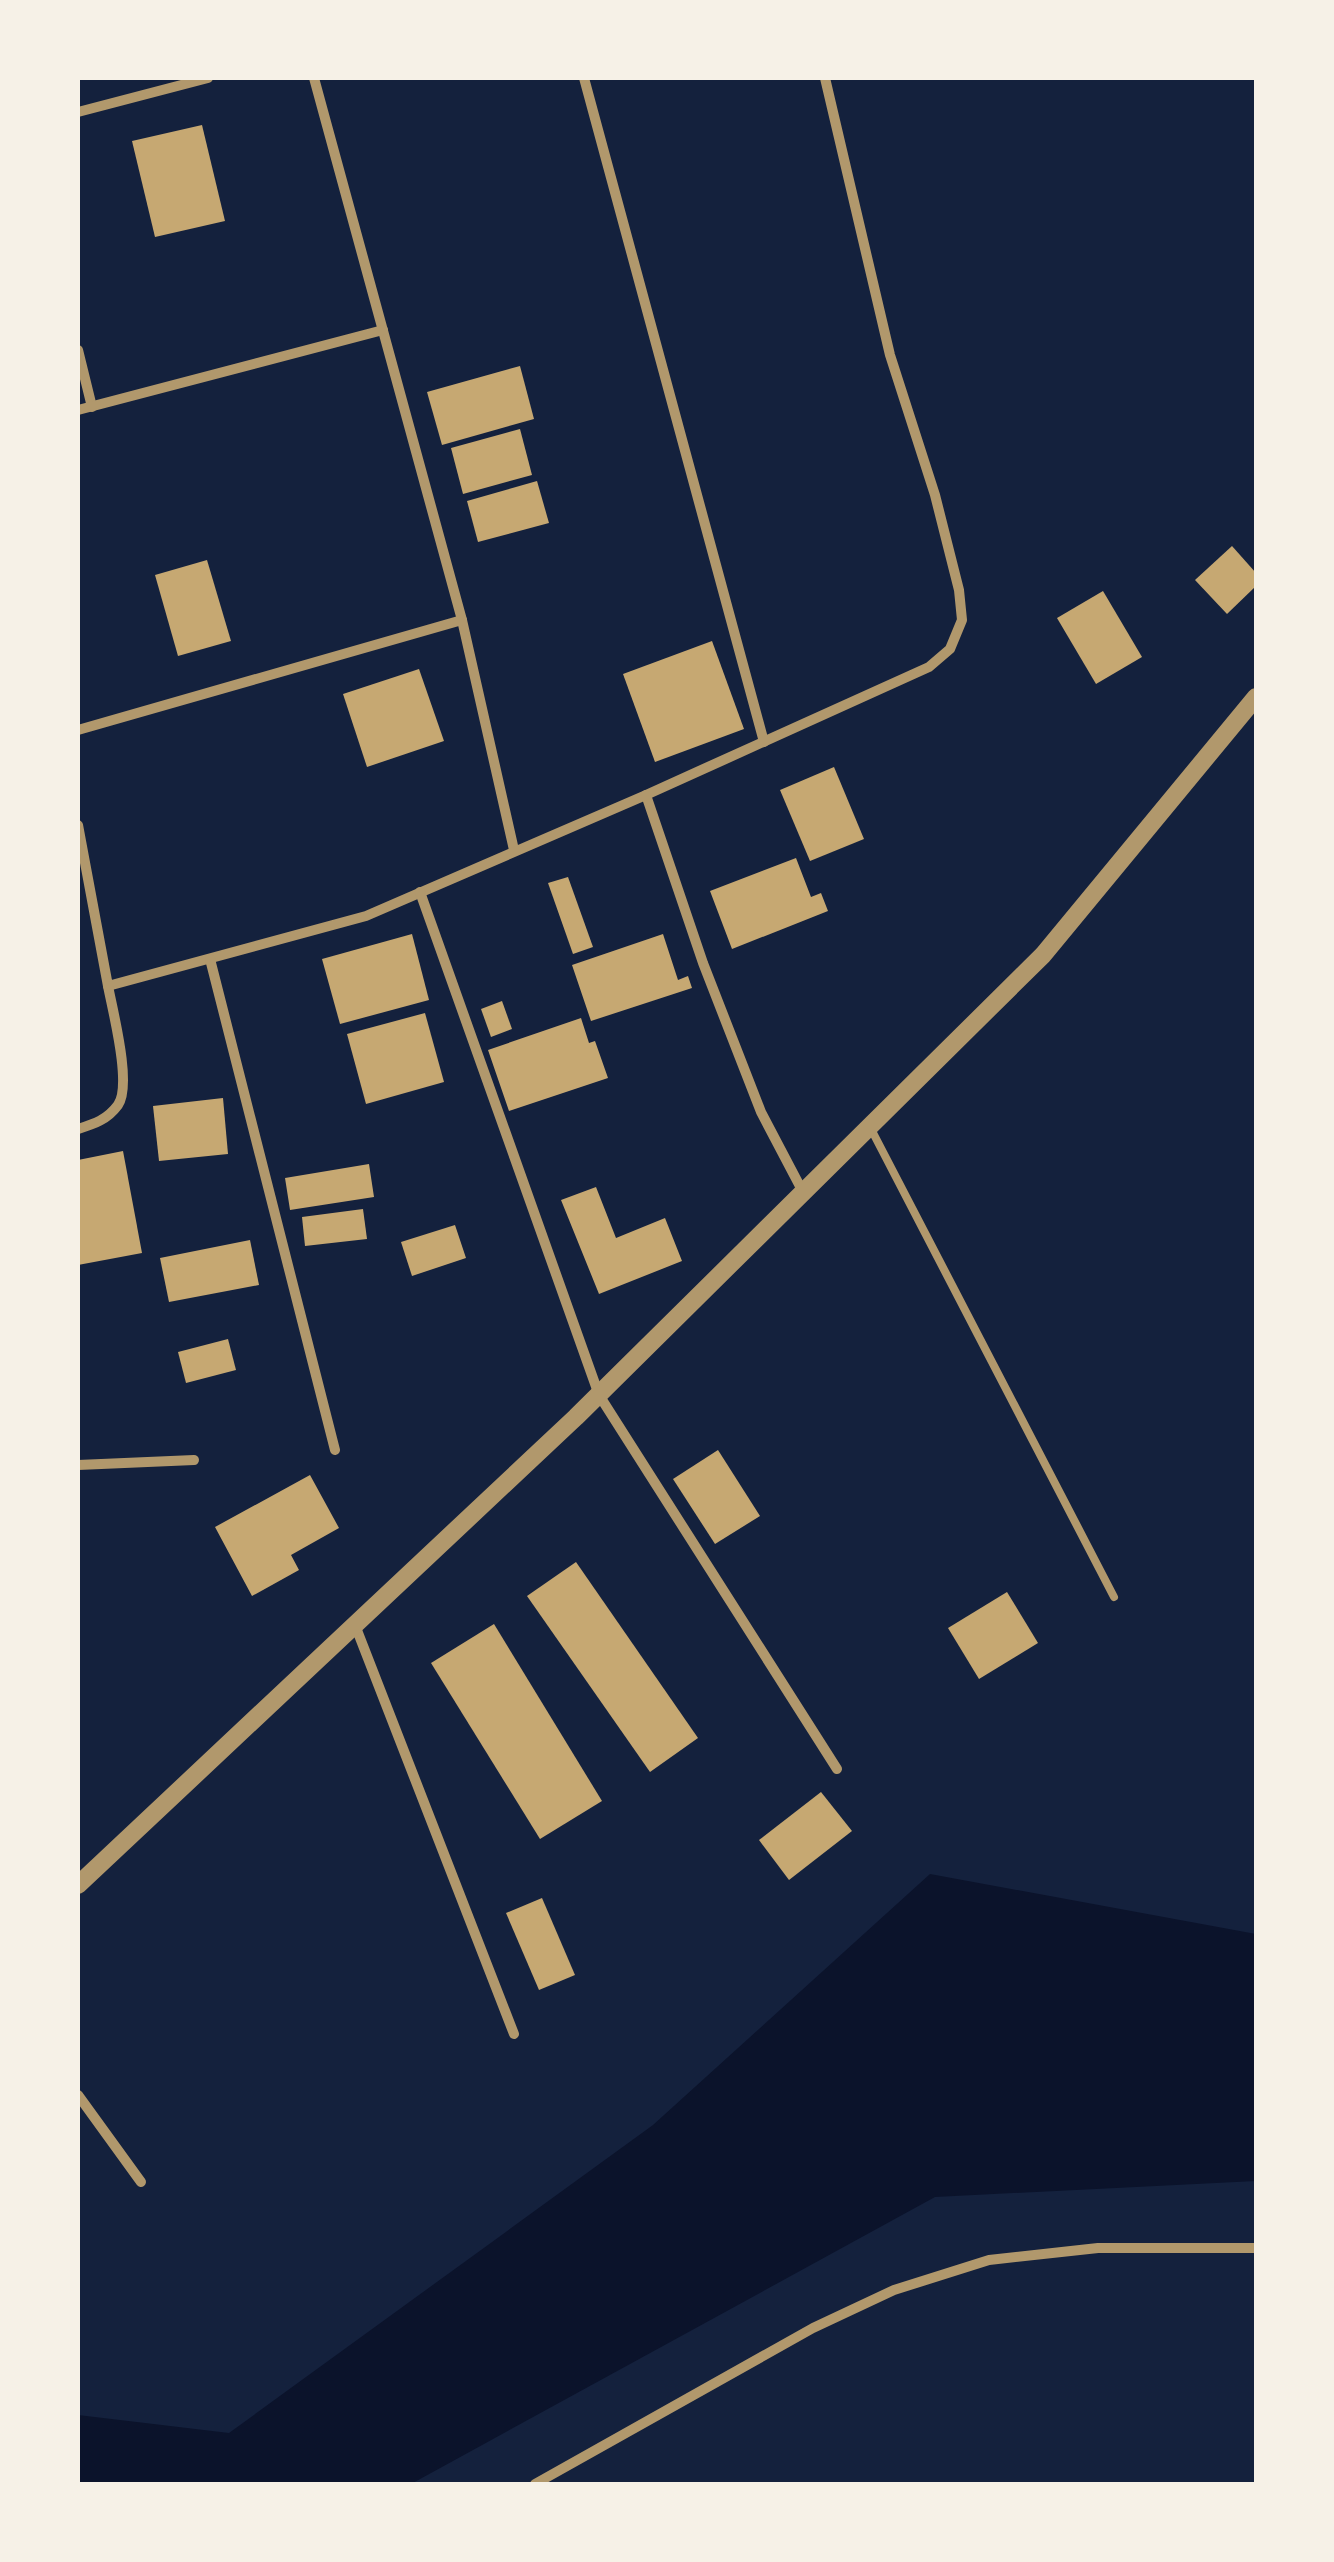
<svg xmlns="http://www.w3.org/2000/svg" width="1334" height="2562" font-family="'Alegreya Sans',sans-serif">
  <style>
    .water { fill: #0b132b }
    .building { fill: #c6a872 }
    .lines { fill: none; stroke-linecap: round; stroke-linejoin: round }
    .service { stroke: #b1986c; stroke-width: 8 }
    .minor { stroke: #b1986c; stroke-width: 10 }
    .tertiary { stroke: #b1986c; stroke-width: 18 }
  </style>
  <rect width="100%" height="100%" fill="#14213d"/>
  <polygon class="water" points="930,1874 1256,1934 1256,2181 935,2197 411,2484 78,2484 78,2415 229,2433 653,2125"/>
  <g class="building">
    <polygon points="202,125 225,221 155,237 132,141"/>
    <polygon points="520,366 534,419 442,445 427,392"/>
    <polygon points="520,429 532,475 463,494 451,448"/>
    <polygon points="537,481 549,523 478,542 467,501"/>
    <polygon points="1232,546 1256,573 1256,586 1227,614 1195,580"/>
    <polygon points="207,560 231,641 178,656 155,575"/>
    <polygon points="1103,591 1142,657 1096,684 1057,618"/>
    <polygon points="712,641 744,729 655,762 623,674"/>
    <polygon points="419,669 444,741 367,767 343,694"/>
    <polygon points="834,767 864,839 810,861 780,790"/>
    <polygon points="796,858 811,897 821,893 828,911 732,949 710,891"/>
    <polygon points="568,877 593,947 573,954 548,883"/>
    <polygon points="412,934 429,1000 340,1024 322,959"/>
    <polygon points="663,934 678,980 688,976 692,988 591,1021 572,965"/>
    <polygon points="502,1001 512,1029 491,1037 481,1009"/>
    <polygon points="425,1013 444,1082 366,1104 347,1034"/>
    <polygon points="581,1018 589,1043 595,1041 608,1078 509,1111 488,1050"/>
    <polygon points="223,1098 228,1154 159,1161 153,1106"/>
    <polygon points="123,1151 142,1253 78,1265 78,1160"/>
    <polygon points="369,1164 374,1197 290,1210 285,1178"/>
    <polygon points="596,1187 616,1238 665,1218 682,1261 599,1294 561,1200"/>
    <polygon points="363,1209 367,1239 305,1246 302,1217"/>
    <polygon points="455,1225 466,1258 412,1276 401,1242"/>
    <polygon points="250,1240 259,1285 169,1302 160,1258"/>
    <polygon points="228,1339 236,1370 186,1383 178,1352"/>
    <polygon points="718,1450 760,1516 715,1544 673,1479"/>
    <polygon points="310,1475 339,1528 291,1555 299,1570 252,1596 215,1527"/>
    <polygon points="576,1562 698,1738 650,1772 527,1596"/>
    <polygon points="1007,1592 1038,1643 979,1679 948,1628"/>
    <polygon points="494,1624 602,1801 540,1839 431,1663"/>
    <polygon points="821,1792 852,1831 789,1880 759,1840"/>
    <polygon points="542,1898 575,1975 539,1990 506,1913"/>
  </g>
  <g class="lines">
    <polyline class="service" points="870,1127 1114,1597"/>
    <g class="minor">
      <polyline points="314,78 462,620 514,850"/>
      <polyline points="584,78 764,742"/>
      <polyline points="78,112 208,78"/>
      <polyline points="78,350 92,407"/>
      <polyline points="78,410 383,330"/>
      <polyline points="78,730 462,620"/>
      <polyline points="646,795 703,963 761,1112 803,1192"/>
      <polyline points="78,825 108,986 366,916 646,795 929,667 950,649 962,620 959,590 935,495 890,355 825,78"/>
      <polyline points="420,892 599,1395 837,1769"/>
      <polyline points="210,959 335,1450"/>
      <path d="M78 1129C94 1124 107 1120 118 1105 132 1085 113 1012 108 986"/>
      <polyline points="78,1465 194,1460"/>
      <polyline points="355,1625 514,2034"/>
      <polyline points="78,2095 141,2182"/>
      <polyline points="535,2484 813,2328 894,2290 989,2260 1098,2248 1256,2248"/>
    </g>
    <polyline class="tertiary" points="78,1885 576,1417 1043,955 1256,697"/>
  </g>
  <rect width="1334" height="2562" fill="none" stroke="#f6f1e7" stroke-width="160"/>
</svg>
